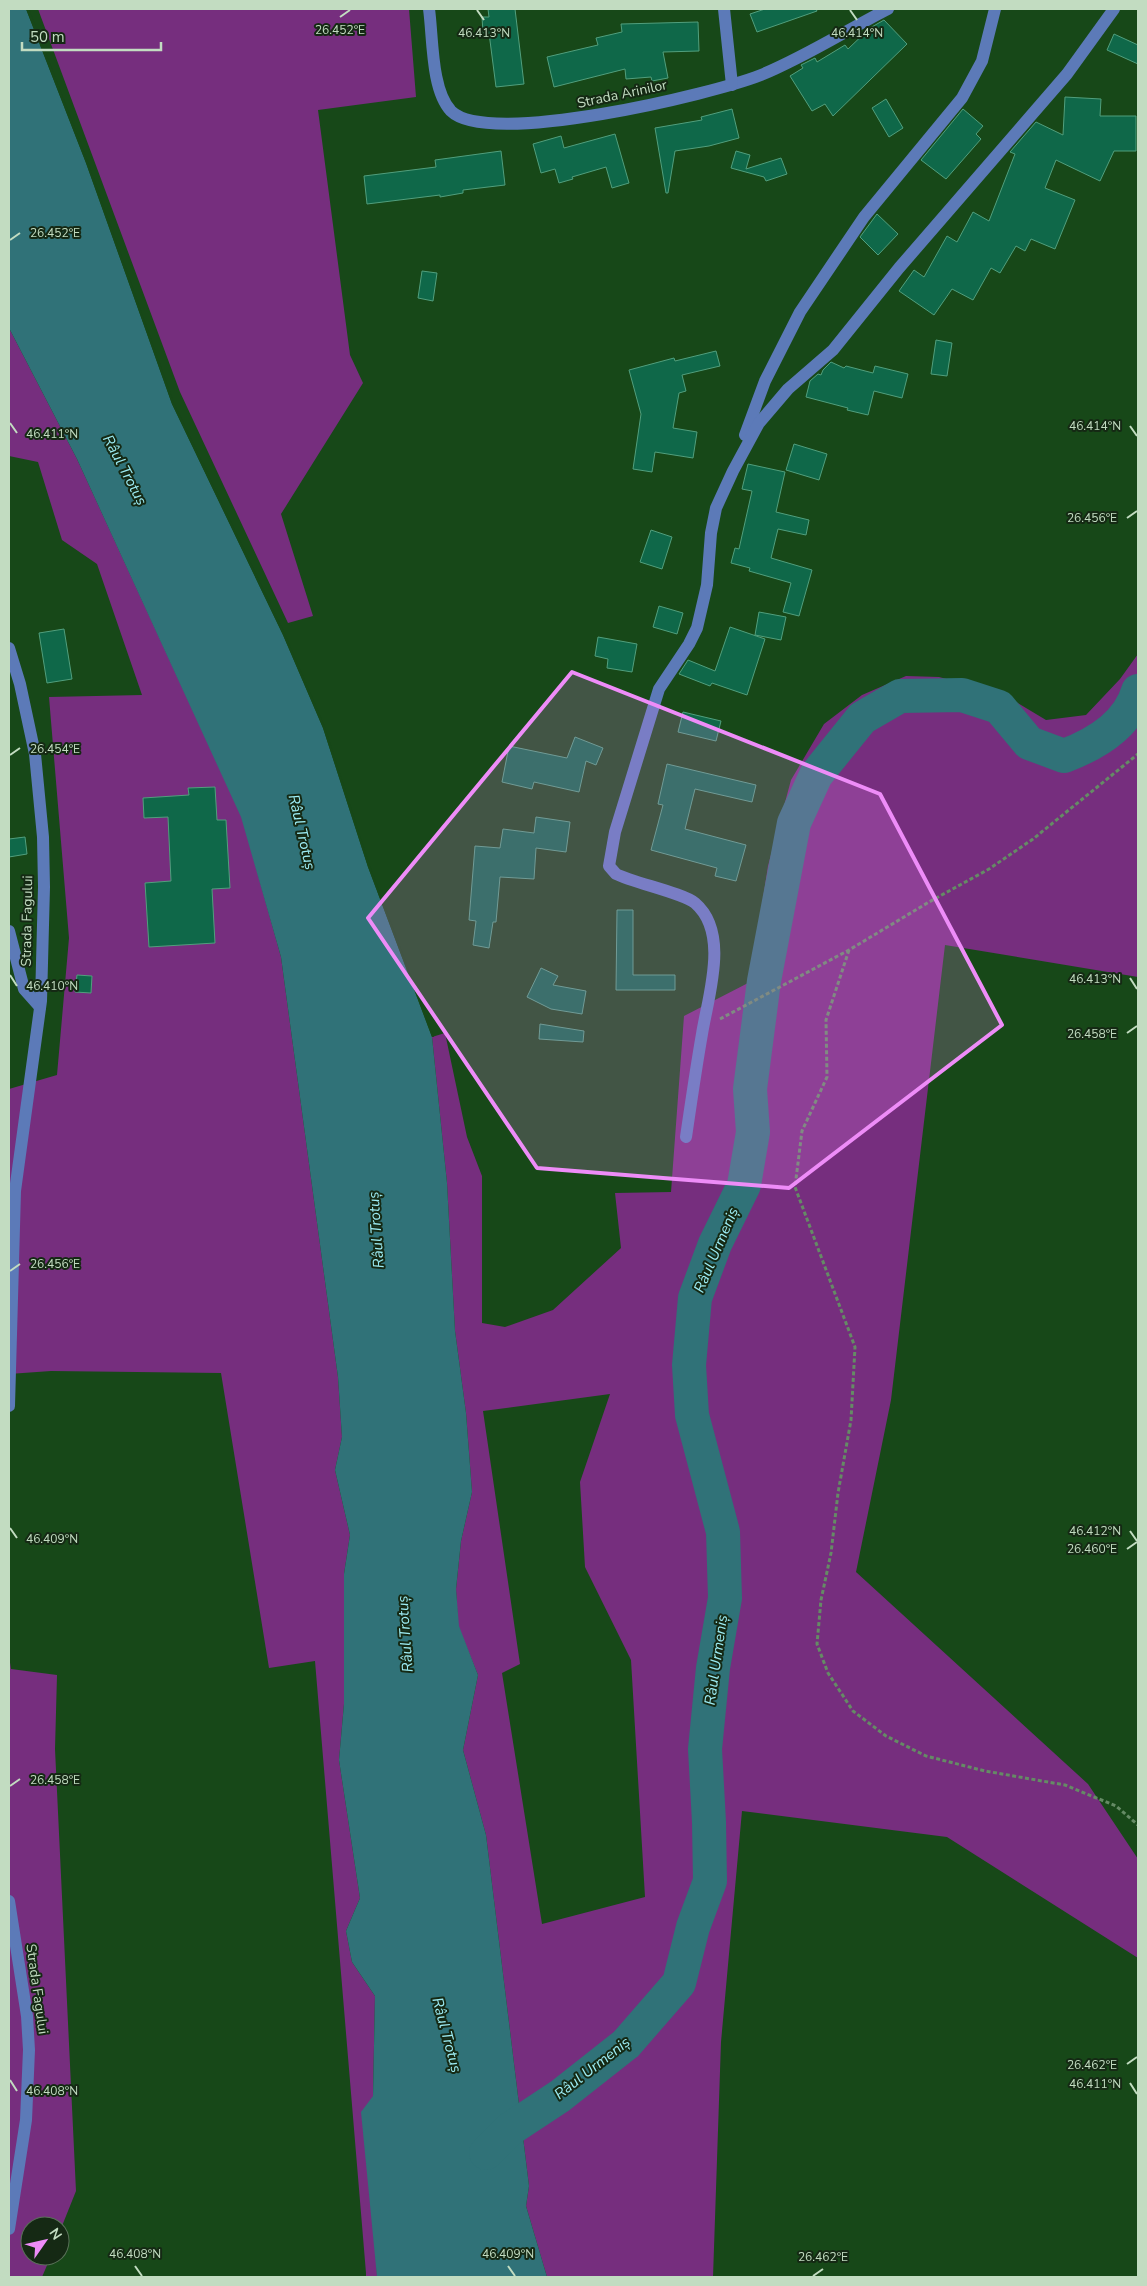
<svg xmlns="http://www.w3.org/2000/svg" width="1147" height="2286" font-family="'Nunito Sans',sans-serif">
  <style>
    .green { fill: #762e7e; fill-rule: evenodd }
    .water { fill: #307278 }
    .pier { fill: #174818 }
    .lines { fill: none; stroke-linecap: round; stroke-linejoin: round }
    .river { stroke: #307278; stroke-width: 34 }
    .building { fill: #0f6849; stroke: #519f7d }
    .path { stroke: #658b65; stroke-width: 3; stroke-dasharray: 4 2.5; stroke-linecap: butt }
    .minor { stroke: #5c7ab8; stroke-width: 12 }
    .marked { fill: #ee8cf8; fill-opacity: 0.2; stroke: #ee8cf8; stroke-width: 4; stroke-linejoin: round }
    .ticks { fill: none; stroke: #c2dcc1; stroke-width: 2 }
    .labels { text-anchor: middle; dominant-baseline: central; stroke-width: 4; stroke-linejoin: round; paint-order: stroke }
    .street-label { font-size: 14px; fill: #c2dcc1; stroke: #152914 }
    .water-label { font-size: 15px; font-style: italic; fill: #9dedf5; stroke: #152914 }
    .ticks-label { font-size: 12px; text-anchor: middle; fill: #c2dcc1; stroke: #152914; stroke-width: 4; stroke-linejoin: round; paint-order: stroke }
  </style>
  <rect width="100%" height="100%" fill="#174818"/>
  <g class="green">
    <polygon points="38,9 409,9 416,97 318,110 350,355 363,383 281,514 313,616 288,623 180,392"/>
    <polygon points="9,328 77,459 242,817 281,957 338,1377 342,1437 335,1470 350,1535 344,1574 344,1704 339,1760 360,1898 346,1931 352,1962 375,1996 373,2096 377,2277 366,2277 366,2273 315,1661 269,1668 221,1373 51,1371 9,1374 9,1089 57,1075 69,938 49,697 142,695 97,564 62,540 38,462 9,456"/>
    <path d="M1138 654V977L945 945 891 1400 856 1572 1088 1784 1138 1859V1958L947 1837 742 1811 721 2042 713 2277H547L526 2206 529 2186 486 1835 463 1750 478 1675 458 1626 456 1589 461 1541 472 1492 466 1413 455 1331 447 1183 432 1037 445 1033 467 1137 482 1176V1323L505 1327 553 1310 621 1248 615 1193 671 1192 684 1016 750 982 768 866 791 780 824 724 862 695 906 676 939 677 1001 693 1046 720 1086 715 1120 679ZM610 1394 580 1482 585 1567 631 1660 645 1897 542 1924 502 1673 520 1664 483 1411Z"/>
    <polygon points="9,1656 11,1669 57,1675 55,1749 76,2191 60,2231 60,2226 30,2226 30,2256 51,2256 42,2277 9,2277"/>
  </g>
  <polygon class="water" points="9,9 26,9 86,163 172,404 283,635 323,728 368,867 432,1037 447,1183 455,1331 466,1413 472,1492 461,1541 456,1589 459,1626 478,1675 463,1750 486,1835 529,2186 526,2206 547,2277 377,2277 361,2112 373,2096 375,1996 352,1962 346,1931 360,1898 339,1760 344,1704 344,1574 350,1535 335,1470 342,1437 338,1377 281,957 241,817 77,459 9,328"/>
  <polygon class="pier" points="26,9 29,9 88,162 174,403 285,634 325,727 370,866 434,1037 432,1037 368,867 323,728 283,635 172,404 86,163"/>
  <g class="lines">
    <path class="river" d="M486 2153 510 2129 560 2096 626 2044 679 1983 693 1927 710 1881 709 1822 705 1749 713 1668 725 1598 723 1532 692 1415 689 1365 695 1298 715 1244 744 1185 753 1132 750 1089 764 981 794 823 816 775 862 718 900 696 962 695 999 707 1029 743 1064 756C1096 744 1128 725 1138 691"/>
  </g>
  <g class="building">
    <polygon points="488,9 515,9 524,84 496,87 489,33 483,33 482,17 489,17"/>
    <polygon points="765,9 816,9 817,11 757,32 750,14"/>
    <polygon points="884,20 907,44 833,116 825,104 812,111 790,76 803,68 801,65 815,58 817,62 845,45 848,49 870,28"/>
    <polygon points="698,22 699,51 663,52 668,78 652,81 651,77 626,79 625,69 554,87 547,57 598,45 596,38 622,32 621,24"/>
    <polygon points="1114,34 1138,45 1138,64 1107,50"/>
    <polygon points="1065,97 1101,99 1100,116 1136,116 1136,151 1114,151 1100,181 1056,160 1045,188 1075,200 1055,249 1031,239 1025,251 1016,246 1000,273 991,268 973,300 952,289 934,315 899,291 914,270 924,277 947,236 957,242 973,212 989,221 1015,154 1010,152 1036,122 1063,135"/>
    <polygon points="886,99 903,128 889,137 872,108"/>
    <polygon points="732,109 739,138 709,146 675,151 668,193 666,193 655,128 702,120 701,117"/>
    <polygon points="963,109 983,126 976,134 981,139 946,179 921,160"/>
    <polygon points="615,134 629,183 612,188 606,167 572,177 573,179 559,183 555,169 541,173 533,144 561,136 564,148"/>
    <polygon points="501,151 505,185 463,190 463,193 440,197 440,195 367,204 364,176 436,167 435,160"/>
    <polygon points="736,151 750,155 746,169 781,158 787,174 766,181 764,177 731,168"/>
    <polygon points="877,214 898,234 878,255 860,237"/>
    <polygon points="422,271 437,273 433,301 418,298"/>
    <polygon points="936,340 952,343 947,376 931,374"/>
    <polygon points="716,351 720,366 682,375 686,391 679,393 673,428 697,432 693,458 655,452 652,472 633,469 641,414 629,370 674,358 675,361"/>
    <polygon points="831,362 844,368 846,366 873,373 875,366 908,374 902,398 874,391 868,415 847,410 848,408 806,397 810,381 818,374 821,375 823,370"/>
    <polygon points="794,444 827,454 819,480 786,470"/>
    <polygon points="748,464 785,472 776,512 809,520 806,535 778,529 771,558 812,570 799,616 783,612 791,583 749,571 750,568 731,563 735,548 739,549 752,491 742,489"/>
    <polygon points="651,530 672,537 662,569 640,562"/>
    <polygon points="659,606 683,613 677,634 653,627"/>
    <polygon points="759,612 786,617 781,640 755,635"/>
    <polygon points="730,627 765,639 747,695 712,683 710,686 679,674 688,660 715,671"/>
    <polygon points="64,629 72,679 47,683 39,633"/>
    <polygon points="598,637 637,644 632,672 607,668 608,659 595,656"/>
    <polygon points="683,712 721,721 716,741 678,732"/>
    <polygon points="575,737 603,748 596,765 586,761 579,792 534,782 532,789 502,782 509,746 567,758"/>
    <polygon points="667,764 756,785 752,802 695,789 685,829 746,845 736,881 715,876 717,868 651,850 663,805 658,804"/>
    <polygon points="215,787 217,820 226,820 230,888 212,889 215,943 149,947 145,883 171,881 168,817 144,818 143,798 189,795 188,788"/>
    <polygon points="536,817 570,822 566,852 536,848 534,879 500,877 496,922 493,922 489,948 473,945 476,921 469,920 475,846 500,848 503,829 534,833"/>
    <polygon points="25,837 27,854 9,857 9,839"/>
    <polygon points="617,910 633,910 633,975 675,975 675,990 616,990"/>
    <polygon points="541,968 558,976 553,985 586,991 582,1014 551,1009 527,997"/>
    <polygon points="77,975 92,976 91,993 75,992"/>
    <polygon points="540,1024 584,1031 583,1042 539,1039"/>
  </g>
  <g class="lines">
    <g class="path">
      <polyline points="849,950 826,1020 827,1077 802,1131 795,1187 855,1347 851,1420 838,1493 831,1553 821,1600 817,1644 828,1673 853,1711 886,1736 926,1756 985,1771 1065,1785 1116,1806 1138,1825"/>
      <polyline points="720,1019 849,950 929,902 989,869 1033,839 1138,754"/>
    </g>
    <g class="minor">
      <path d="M429 9C433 37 431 90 451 111 488 148 713 94 761 75 805 57 845 31 888 9"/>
      <polyline points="724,9 732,85"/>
      <polyline points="745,435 765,381 800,312 864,217 962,98 982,61 995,9"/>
      <polyline points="9,648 20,684 35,754 43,837 44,887 41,1001 15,1191 9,1406"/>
      <polyline points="9,931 24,989 40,1007"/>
      <path d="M686 1137C691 1103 696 1068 702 1034 708 996 730 933 695 903 683 893 634 883 616 874L609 866 615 832 659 689 689 644 697 628 707 585 711 533 716 508 733 471 759 423 788 389 833 350 899 268 1067 74 1114 9"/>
      <polyline points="9,1901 27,2016 29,2050 26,2120 9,2229"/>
    </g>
  </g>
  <path class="marked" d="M572 672 880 794 1002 1025 789 1188 537 1168 368 918Z"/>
  <path class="ticks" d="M477 10 484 20M850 10 857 20M340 17 350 10M10 240 20 233M10 423 17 433M1130 426 1137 436M1127 518 1137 511M10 755 20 748M10 975 17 986M1130 978 1137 989M1127 1033 1137 1026M10 1271 20 1264M10 1528 17 1538M1130 1531 1137 1541M1127 1549 1137 1542M10 1786 20 1779M1127 2064 1137 2057M10 2080 17 2091M1130 2083 1137 2094M135 2266 142 2276M508 2266 515 2276M813 2276 823 2269"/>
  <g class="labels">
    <g class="street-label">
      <text transform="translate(622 94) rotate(-12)">Strada Arinilor</text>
      <text transform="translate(27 921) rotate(-89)">Strada Fagului</text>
      <text transform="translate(37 1989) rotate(82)">Strada Fagului</text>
    </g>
    <g class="water-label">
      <text transform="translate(125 470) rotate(62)">Râul Trotuș</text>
      <text transform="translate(302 832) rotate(77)">Râul Trotuș</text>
      <text transform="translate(376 1230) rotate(-94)">Râul Trotuș</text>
      <text transform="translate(716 1250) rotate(-67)">Râul Urmeniș</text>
      <text transform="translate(405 1634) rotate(-94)">Râul Trotuș</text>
      <text transform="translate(716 1660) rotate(-82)">Râul Urmeniș</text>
      <text transform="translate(447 2035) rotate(75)">Râul Trotuș</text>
      <text transform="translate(592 2068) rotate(-38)">Râul Urmeniș</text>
    </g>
  </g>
  <g class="ticks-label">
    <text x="340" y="34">26.452°E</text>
    <text x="484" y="37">46.413°N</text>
    <text x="857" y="37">46.414°N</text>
    <text x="55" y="237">26.452°E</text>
    <text x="1095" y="430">46.414°N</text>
    <text x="52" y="438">46.411°N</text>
    <text x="1092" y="522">26.456°E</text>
    <text x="55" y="753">26.454°E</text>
    <text x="1095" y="983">46.413°N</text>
    <text x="52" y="990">46.410°N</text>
    <text x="1092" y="1038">26.458°E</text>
    <text x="55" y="1268">26.456°E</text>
    <text x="1095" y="1535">46.412°N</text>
    <text x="52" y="1543">46.409°N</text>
    <text x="1092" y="1553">26.460°E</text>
    <text x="55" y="1784">26.458°E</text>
    <text x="1092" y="2069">26.462°E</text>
    <text x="1095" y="2088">46.411°N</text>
    <text x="52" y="2095">46.408°N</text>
    <text x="135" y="2258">46.408°N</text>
    <text x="508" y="2258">46.409°N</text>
    <text x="823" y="2261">26.462°E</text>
  </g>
  <rect width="1147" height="2286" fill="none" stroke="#c2dcc1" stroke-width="20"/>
  <g transform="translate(45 2241) rotate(56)"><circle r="24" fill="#152914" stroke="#5a7159"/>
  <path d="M0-4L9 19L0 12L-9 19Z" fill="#ee8cf8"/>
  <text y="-8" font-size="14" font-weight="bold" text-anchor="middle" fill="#c2dcc1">N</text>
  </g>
  <path d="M22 42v8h139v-8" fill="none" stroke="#c2dcc1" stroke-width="2.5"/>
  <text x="30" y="42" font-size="15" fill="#c2dcc1" stroke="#152914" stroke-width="4" paint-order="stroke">50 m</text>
</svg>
